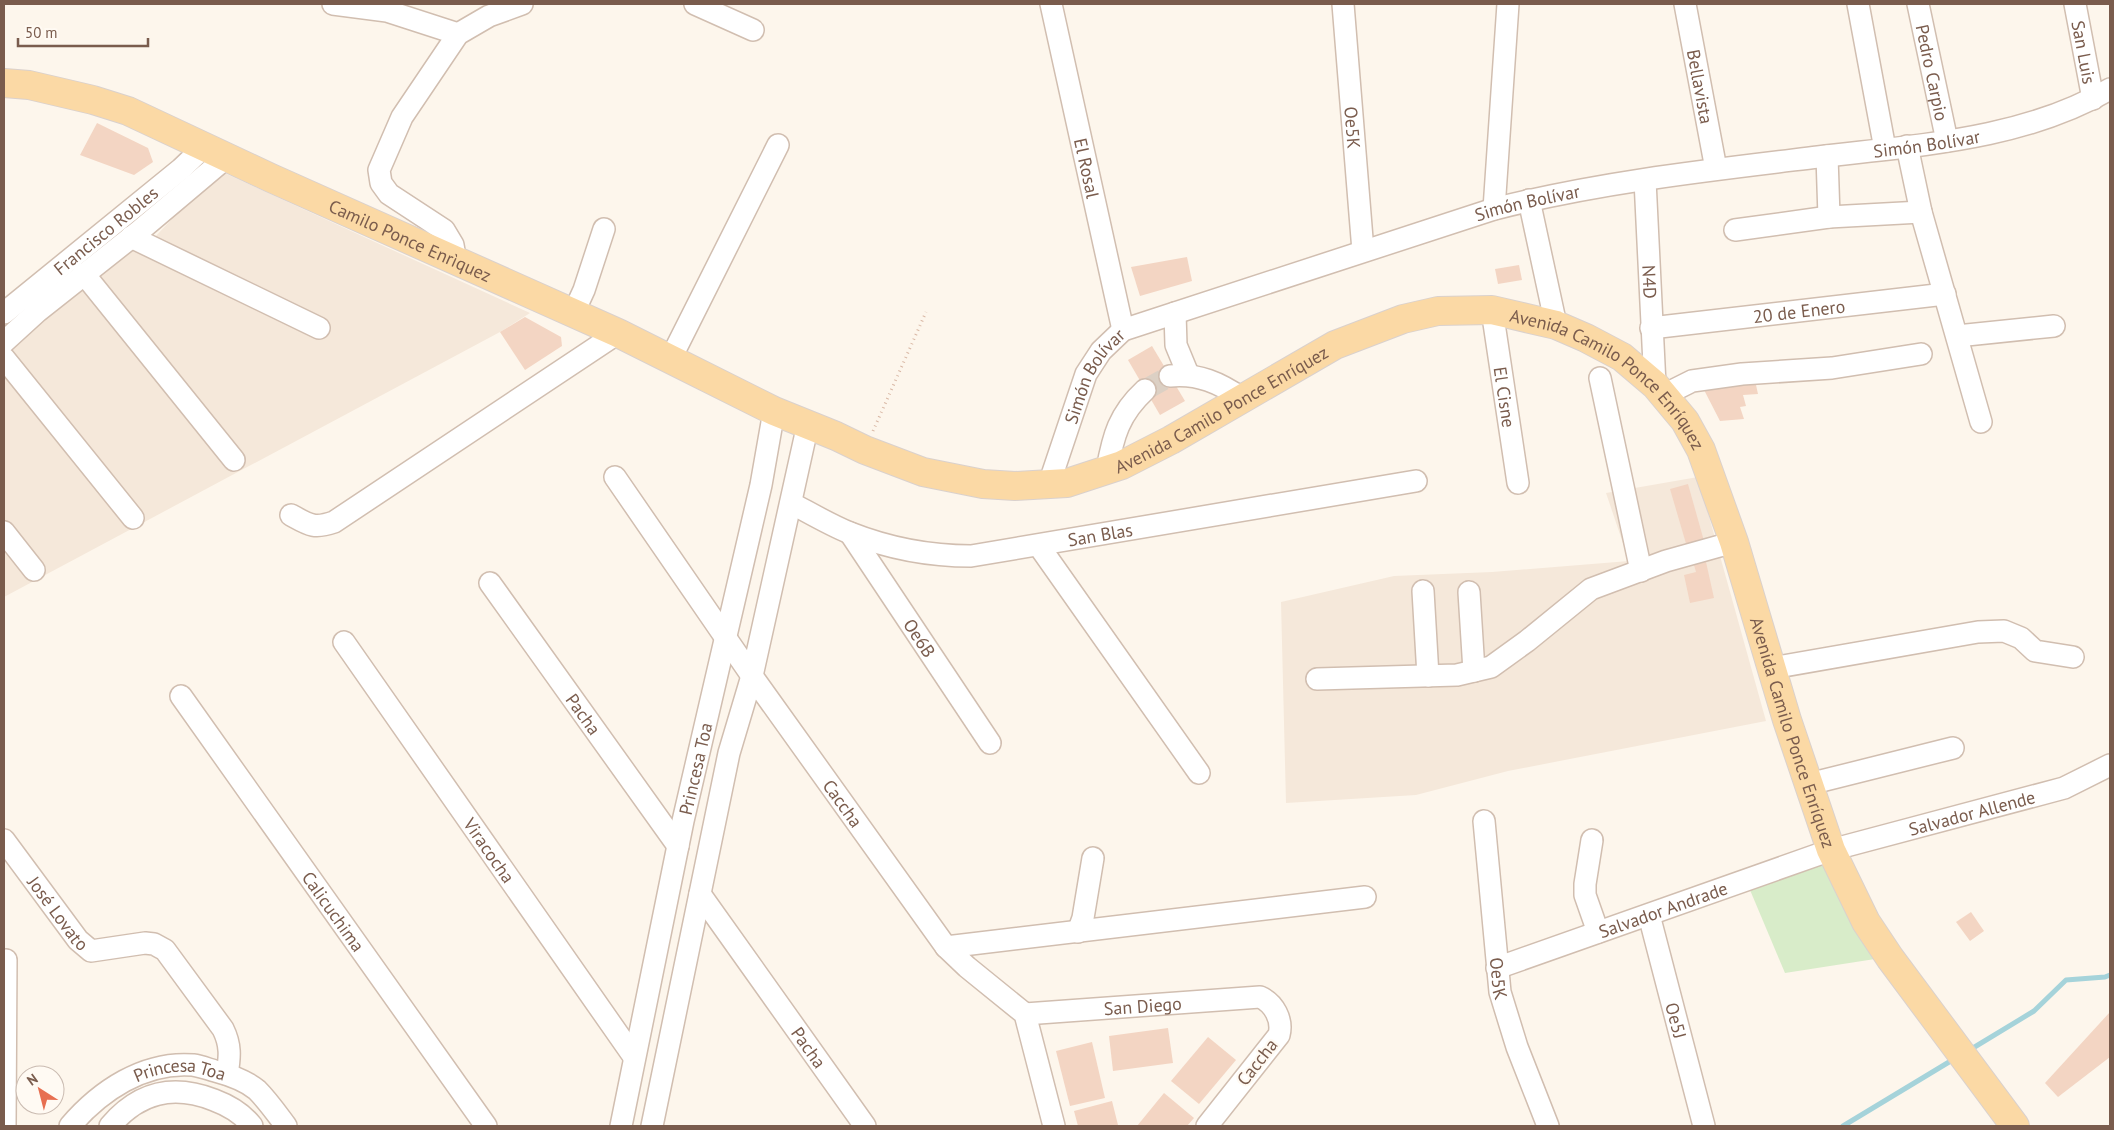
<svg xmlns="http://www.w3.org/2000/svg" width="2114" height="1130" font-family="'PT Sans',sans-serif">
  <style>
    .residential { fill: #f5e8da }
    .green { fill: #d8ecc9 }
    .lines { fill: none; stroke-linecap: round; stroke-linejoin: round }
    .stream { stroke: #a5d3da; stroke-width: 5 }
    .building { fill: #f3d5c3 }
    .minor-tunnel { stroke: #dcd0c4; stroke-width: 21; stroke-dasharray: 21 11; stroke-linecap: butt }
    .minor-casing { stroke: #d1beb0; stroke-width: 24 }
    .major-casing { stroke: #dad1cd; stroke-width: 30 }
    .path { stroke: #d9b8a5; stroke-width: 3; stroke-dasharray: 1 4; stroke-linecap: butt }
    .minor { stroke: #fff; stroke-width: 21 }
    .major { stroke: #fbd9a5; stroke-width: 28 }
    .labels { text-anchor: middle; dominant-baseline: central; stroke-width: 4.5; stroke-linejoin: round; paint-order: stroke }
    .street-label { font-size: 18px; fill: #7a5c4d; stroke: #fffaf3 }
  </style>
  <rect width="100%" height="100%" fill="#fdf6ec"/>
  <g class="residential">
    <polygon points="218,170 530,313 500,332 4,597 4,333 68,280 154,238"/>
    <polygon points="1698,477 1766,721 1508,771 1416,795 1286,803 1281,602 1394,576 1492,572 1629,561 1606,493"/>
  </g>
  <polygon class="green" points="1827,861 1875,959 1785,973 1750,890"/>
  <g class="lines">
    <g class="stream">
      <polyline points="1968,1051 2034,1011 2066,980 2105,977 2110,975"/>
      <polyline points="1843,1126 1954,1059"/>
    </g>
  </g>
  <g class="building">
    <polygon points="97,123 148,148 153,162 134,175 80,155"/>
    <polygon points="1187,257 1192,281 1140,296 1131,267"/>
    <polygon points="1519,265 1522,280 1498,284 1495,269"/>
    <polygon points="525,317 561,337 562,346 525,370 500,332"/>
    <polygon points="1152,346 1185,401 1160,415 1128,360"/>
    <polygon points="1754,376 1758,394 1743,395 1746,406 1740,407 1744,419 1720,421 1702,386"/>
    <polygon points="1688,484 1704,541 1687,547 1670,489"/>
    <polygon points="1706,562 1714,598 1690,603 1684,575 1696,572 1694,565"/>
    <polygon points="1971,912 1984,931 1970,941 1956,922"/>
    <polygon points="2110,1012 2110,1057 2058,1097 2045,1083"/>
    <polygon points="1168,1028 1173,1063 1113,1071 1109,1036"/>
    <polygon points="1208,1037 1236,1060 1199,1104 1171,1081"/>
    <polygon points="1092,1042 1105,1098 1070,1106 1056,1051"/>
    <polygon points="1164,1093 1194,1118 1187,1126 1137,1126"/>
    <polygon points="1112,1101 1118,1125 1078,1126 1074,1111"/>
  </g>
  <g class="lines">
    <polyline class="minor-tunnel" points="1145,390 1170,376"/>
    <g class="minor-casing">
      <g id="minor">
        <polyline points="333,4 387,11 458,34"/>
        <polyline points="695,4 753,30"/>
        <path id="s1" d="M1051 4 1123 330"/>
        <path id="s2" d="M1343 4 1363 251"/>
        <path id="s3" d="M1685 4 1716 169"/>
        <polyline points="1858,4 1885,149"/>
        <path id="s4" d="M1918 4 1947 141"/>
        <path id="s5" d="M2075 4 2093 99"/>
        <polyline points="1907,146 1921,212 1981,422"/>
        <polyline points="1827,156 1829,217"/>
        <path id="s6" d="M1645 180 1655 385"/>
        <polyline points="1529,200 1556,325"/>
        <polyline points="1494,209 1508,4"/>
        <polyline points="1735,230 1829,217 1921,212"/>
        <polyline points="131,237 319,328"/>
        <polyline points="456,262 453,245 444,230 389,194 381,183 379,170 402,117 458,34 489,16 522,4"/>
        <polyline points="84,274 234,460"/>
        <path id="s7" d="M1492 310 1518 483"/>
        <path id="s8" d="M4 313 181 169 205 146"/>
        <polyline points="1175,313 1176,345 1188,374"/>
        <polyline points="573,314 584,290 604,229"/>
        <path id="s9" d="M1651 328 1945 294"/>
        <polyline points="1957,336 2054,326"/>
        <polyline points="4,342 38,311 138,232 227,157"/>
        <polyline points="4,358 133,518"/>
        <polyline points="670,360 778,145"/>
        <path d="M1170 376C1198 373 1220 383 1243 399"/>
        <polyline points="1600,378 1641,571"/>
        <polyline points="1664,395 1692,381 1742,374 1832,368 1921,354"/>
        <path d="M1107 470C1113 436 1119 414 1145 390"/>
        <path id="s10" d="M615 477 752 676 946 947 967 967 1025 1014 1054 1126"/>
        <path id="s11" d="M1049 484 1086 374 1101 351 1123 330 1494 209C1600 182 1710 170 1818 157 1917 145 2023 140 2110 89"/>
        <path id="s12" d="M791 503C810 513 830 525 850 533 888 548 930 556 971 556L1416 481"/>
        <path d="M291 515C309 525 314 529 334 522L618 333"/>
        <polyline points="4,532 34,570"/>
        <path id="s13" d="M850 533 990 743"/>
        <polyline points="1039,546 1199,773"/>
        <path id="s14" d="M490 583 678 846"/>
        <polyline points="1423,591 1428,676"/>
        <polyline points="1469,592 1474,671"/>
        <path id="s15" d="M344 642 634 1057"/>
        <polyline points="1772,668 1978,632 2004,631 2021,638 2035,651 2073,657"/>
        <polyline points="1317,679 1457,675 1491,667 1527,641 1591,589 1666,561 1734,542"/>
        <path id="s16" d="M181 696 486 1126"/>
        <polyline points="1809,784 1953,748"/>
        <path id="s17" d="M1484 821 1500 992 1517 1047 1548 1126"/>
        <path id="s18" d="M4 840 78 940 91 951 145 943 154 944 165 950 223 1029C231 1045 230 1057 227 1074"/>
        <polyline points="1592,840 1585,884 1585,895 1598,932"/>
        <path id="s19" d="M700 894 865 1126"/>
        <path id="s20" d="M1649 915 1704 1126"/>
        <polyline points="1078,932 1083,918 1093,858"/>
        <polyline points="946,947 1365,897"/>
        <path id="s21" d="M1497 968 1831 850 2064 788 2110 765"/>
        <path id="s22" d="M1025 1014 1260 997C1274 1003 1283 1020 1279 1035L1207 1126"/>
        <polyline points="5,1126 6,960"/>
        <path id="s23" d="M70 1126C100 1091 144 1061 193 1065 200 1066 208 1069 215 1071 230 1075 245 1080 257 1090 268 1101 277 1114 286 1126"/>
        <path d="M110 1126C139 1092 173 1084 214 1100 230 1106 242 1113 252 1126"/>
        <path id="s24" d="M621 1126 683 821 761 485 774 411"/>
        <polyline points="652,1126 729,753 752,676 808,424"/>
      </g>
    </g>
    <g class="major-casing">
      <g id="major">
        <path id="s25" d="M4 83 29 85 93 100 128 111 271 178 618 333 774 411 836 436 865 450 923 472 983 484 1015 486 1067 483 1122 465 1171 440 1335 345 1403 319 1438 311 1492 310 1556 325 1586 338 1622 357 1655 385 1685 421 1701 450 1734 542 1787 720 1831 850 1866 922 1890 958 2015 1126"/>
      </g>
    </g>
    <polyline class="path" points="873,431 926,312"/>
    <use href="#minor" class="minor"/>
    <use href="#major" class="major"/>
  </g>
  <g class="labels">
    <g class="street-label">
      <text stroke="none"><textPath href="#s5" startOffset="49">San Luis</textPath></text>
      <text stroke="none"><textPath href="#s4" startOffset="70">Pedro Carpio</textPath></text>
      <text stroke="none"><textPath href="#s3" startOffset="84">Bellavista</textPath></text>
      <text stroke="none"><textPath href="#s2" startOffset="124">Oe5K</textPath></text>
      <text stroke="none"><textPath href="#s11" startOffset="1002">Simón Bolívar</textPath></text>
      <text stroke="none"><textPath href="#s1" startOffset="168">El Rosal</textPath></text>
      <text stroke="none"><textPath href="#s11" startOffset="598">Simón Bolívar</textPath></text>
      <text stroke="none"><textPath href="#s8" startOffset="131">Francisco Robles</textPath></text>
      <text stroke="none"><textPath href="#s25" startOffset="438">Camilo Ponce Enrìquez</textPath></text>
      <text stroke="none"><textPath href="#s6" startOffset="102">N4D</textPath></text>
      <text stroke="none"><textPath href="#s9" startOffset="149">20 de Enero</textPath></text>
      <text stroke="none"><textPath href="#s11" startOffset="118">Simón Bolívar</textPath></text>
      <text stroke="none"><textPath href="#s25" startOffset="1751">Avenida Camilo Ponce Enríquez</textPath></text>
      <text stroke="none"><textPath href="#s7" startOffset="88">El Cisne</textPath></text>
      <text stroke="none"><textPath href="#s25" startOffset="1318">Avenida Camilo Ponce Enríquez</textPath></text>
      <text stroke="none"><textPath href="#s12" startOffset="321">San Blas</textPath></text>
      <text stroke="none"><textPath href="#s13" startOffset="126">Oe6B</textPath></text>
      <text stroke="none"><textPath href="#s14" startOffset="161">Pacha</textPath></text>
      <text stroke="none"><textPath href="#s25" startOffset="2171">Avenida Camilo Ponce Enríquez</textPath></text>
      <text stroke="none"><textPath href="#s24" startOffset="365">Princesa Toa</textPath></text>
      <text stroke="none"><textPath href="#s10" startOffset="398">Caccha</textPath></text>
      <text stroke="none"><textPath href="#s21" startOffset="500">Salvador Allende</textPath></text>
      <text stroke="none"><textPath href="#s15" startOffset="254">Viracocha</textPath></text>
      <text stroke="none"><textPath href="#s21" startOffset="176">Salvador Andrade</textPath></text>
      <text stroke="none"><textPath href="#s18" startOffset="91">José Lovato</textPath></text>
      <text stroke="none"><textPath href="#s16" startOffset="264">Calicuchima</textPath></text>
      <text stroke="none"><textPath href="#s17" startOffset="158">Oe5K</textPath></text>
      <text stroke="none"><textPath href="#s22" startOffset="118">San Diego</textPath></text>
      <text stroke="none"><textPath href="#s20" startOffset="109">Oe5J</textPath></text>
      <text stroke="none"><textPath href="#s19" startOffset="188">Pacha</textPath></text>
      <text transform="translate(1257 1062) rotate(-52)">Caccha</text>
      <text stroke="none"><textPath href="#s23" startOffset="129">Princesa Toa</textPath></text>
    </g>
  </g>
  <rect width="2114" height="1130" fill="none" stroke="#7a5c4d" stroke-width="10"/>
  <g transform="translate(40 1090) rotate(324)"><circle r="24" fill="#fffaf3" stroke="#cabbb1"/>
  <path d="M0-4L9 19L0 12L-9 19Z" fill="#e76f51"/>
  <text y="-8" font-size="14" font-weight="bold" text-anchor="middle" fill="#7a5c4d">N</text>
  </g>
  <path d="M18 38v8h130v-8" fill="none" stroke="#7a5c4d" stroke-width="2.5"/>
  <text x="25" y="38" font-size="15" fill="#7a5c4d" stroke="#fffaf3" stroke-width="4" paint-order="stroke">50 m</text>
</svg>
